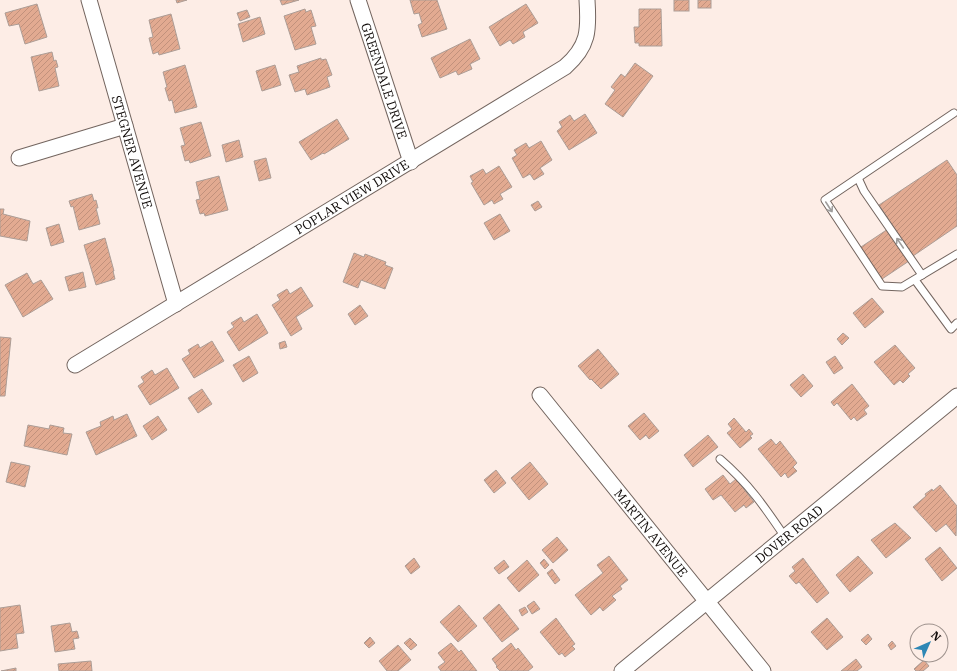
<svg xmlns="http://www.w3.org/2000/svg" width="957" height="671" font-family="'IBM Plex Serif',serif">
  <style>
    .building { fill: url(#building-hatch); stroke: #ac9d96 }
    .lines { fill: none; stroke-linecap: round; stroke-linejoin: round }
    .service-casing { stroke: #73655f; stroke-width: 9 }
    .minor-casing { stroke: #73655f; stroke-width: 17 }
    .service { stroke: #fff; stroke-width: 7 }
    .minor { stroke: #fff; stroke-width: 15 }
    .oneway { stroke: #9f9d9c }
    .labels { text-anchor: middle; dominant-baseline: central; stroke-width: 3; stroke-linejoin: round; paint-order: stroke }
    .street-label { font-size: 13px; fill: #0f0a08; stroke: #fdede6 }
  </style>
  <defs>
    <pattern id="building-hatch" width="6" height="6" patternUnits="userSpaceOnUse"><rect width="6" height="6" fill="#e2aa91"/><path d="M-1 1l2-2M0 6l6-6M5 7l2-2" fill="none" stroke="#c1917c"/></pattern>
  </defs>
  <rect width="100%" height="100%" fill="#fdede6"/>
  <g class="building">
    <polygon points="176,0 187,0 177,3"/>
    <polygon points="280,0 299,0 282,5"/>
    <polygon points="410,0 437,0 447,29 422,37 418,25 422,23 419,13 414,14"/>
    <rect x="674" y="0" width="15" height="11"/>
    <rect x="698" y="0" width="13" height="8"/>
    <polygon points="37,4 47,37 25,44 19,24 9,26 5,13"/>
    <polygon points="526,4 538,23 523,32 525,37 513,44 510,40 500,46 489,27"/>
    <polygon points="305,9 306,12 311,10 316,26 311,27 316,44 295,50 284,16"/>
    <polygon points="639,9 661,9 662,46 639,46 639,43 635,43 634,27 639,27"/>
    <polygon points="247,10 250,17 240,21 237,13"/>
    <polygon points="171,14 180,49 159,55 158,52 153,54 149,38 153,37 149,20"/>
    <polygon points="260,17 265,34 243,42 238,24"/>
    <polygon points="470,39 480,59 470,64 472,69 458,75 456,71 440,78 431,58"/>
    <polygon points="52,52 54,61 56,60 58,67 55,68 59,86 39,91 31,57"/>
    <polygon points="321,58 321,60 326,59 332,75 327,77 330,87 307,95 305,89 295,92 289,75 299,72 297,66"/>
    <polygon points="635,63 653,76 623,117 605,104 615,90 611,87 621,74 625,77"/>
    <polygon points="185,65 197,107 175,113 172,100 169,101 165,88 167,87 163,72"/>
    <polygon points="275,65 281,85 262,91 256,71"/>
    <polygon points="585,114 597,133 569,150 557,131 562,127 559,122 570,115 574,121"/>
    <polygon points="337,119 349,139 324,154 323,153 311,160 299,142"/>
    <polygon points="201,122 211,156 190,163 189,160 185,161 181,146 185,145 180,128"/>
    <polygon points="239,140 243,157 226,162 222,145"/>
    <polygon points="541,141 552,160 540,168 544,174 534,180 530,174 523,178 512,158 517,155 514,150 526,143 529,148"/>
    <polygon points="266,158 271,178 259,181 254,161"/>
    <polygon points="947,160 957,175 957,226 913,256 879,205"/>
    <polygon points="499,166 512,187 500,194 503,199 494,204 492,200 484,205 471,183 473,182 470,176 483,169 486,174"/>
    <polygon points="219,176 228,210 205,216 204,213 200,214 196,200 200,199 196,182"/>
    <polygon points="92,194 94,201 96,200 98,208 96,208 100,224 79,230 73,206 71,207 69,201"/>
    <polygon points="538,201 542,207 535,211 531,205"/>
    <polygon points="0,209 4,209 3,214 30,221 27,241 0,236"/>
    <polygon points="500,214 510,231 494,240 484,223"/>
    <polygon points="59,224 64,242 51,246 46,228"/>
    <polygon points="888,229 909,261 879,281 858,249"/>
    <polygon points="105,238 114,271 113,271 115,279 96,285 84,245"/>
    <polygon points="354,253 364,257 365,254 386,262 385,265 393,268 385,289 361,280 358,288 343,282"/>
    <polygon points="83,272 86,287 69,291 65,277"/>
    <polygon points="27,273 33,284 41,280 53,299 23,317 5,285"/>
    <polygon points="301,287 313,306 296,317 302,329 291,336 272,305 280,300 277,295 287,289 290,294"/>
    <polygon points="872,298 884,312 865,328 853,313"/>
    <polygon points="360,305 368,316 355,325 348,314"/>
    <polygon points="257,314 268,333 239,351 227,332 234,327 231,323 241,317 244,322"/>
    <polygon points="843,333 849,338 842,345 837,339"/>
    <polygon points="0,337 11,338 5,396 0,396"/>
    <polygon points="212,341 224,361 194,378 182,359 190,354 188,350 198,344 200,348"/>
    <polygon points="285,341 287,347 280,349 279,343"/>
    <polygon points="895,345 915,368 908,374 910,376 903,383 900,380 894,385 874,362"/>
    <polygon points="598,349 619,374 601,389 591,379 590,380 578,366"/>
    <polygon points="249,356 258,373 243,382 233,365"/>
    <polygon points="835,356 843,368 834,374 826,362"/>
    <polygon points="167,368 179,388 150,405 138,386 144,382 141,377 152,370 155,375"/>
    <polygon points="803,374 813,386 801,397 790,385"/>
    <polygon points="852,384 869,406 864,410 867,414 857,421 854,417 851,420 837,403 834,406 831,402"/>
    <polygon points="202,389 212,404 198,413 188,398"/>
    <polygon points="644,413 659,431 649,439 646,435 640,440 628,426"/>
    <polygon points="127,414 137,436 96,455 86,432 101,426 100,422 113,416 114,420"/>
    <polygon points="158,416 167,430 152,440 143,426"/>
    <polygon points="734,418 746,432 749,429 753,434 750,436 752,438 740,448 727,433 732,429 728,424"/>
    <polygon points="28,425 49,429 50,425 64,428 63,433 72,434 67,455 24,446"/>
    <polygon points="708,435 718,447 693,467 684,455"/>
    <polygon points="771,439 776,445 780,441 797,463 793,467 797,471 788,478 785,473 781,477 758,449"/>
    <polygon points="11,462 30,466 25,487 6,482"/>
    <polygon points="530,462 548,484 529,500 511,478"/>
    <polygon points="496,470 506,483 494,493 484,480"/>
    <polygon points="723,475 730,484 736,479 754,502 746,508 744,505 735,512 721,495 713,500 705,489"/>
    <polygon points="940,485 957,506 956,536 946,524 936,532 913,507 926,496 925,494 932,489 933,491"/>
    <polygon points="895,523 911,538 886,558 871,540"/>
    <polygon points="557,537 568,550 553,563 542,550"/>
    <polygon points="940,547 957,568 942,581 925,559"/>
    <polygon points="609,556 628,580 620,586 622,589 612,596 616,600 603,611 600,607 591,615 575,595 603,573 597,565"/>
    <polygon points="858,556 873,573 850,592 836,575"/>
    <polygon points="414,558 420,567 411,574 405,566"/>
    <polygon points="803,558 829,593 817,603 799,582 796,584 789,576 795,571 792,567"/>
    <polygon points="544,559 549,565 545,569 540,563"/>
    <polygon points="504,560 509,567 499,574 494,568"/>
    <polygon points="527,560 539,575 519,592 507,578"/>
    <polygon points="552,569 560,580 555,584 547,573"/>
    <polygon points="534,601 540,609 532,614 527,606"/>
    <polygon points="499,604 519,629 502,642 483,618"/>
    <polygon points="20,605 24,633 16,634 18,648 0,651 0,608"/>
    <polygon points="459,605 477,626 458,642 440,622"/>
    <polygon points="525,607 528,612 522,616 519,610"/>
    <polygon points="556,618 575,644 572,646 575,649 565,657 562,653 559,655 540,632"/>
    <polygon points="827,618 843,637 827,650 811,632"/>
    <polygon points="70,623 72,632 77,631 79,638 73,639 75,649 55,652 51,626"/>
    <polygon points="868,634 872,639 866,645 861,640"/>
    <polygon points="370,637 375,643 369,648 364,643"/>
    <polygon points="410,638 417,645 411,650 404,643"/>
    <polygon points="892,641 896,646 891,650 888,645"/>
    <polygon points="451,643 459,652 461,650 477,671 441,671 438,667 445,662 438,653"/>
    <polygon points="511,643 516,650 518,648 533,667 528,671 500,671 496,667 497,666 492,659"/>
    <polygon points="398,645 411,660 398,671 387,671 379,661"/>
    <polygon points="856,659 862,667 857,671 841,671"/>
    <polygon points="924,660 929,666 923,671 916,671 914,669"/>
    <polygon points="91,661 92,671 59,671 58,664"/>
    <polygon points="16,668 16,671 1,671"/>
  </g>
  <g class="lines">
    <g class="service-casing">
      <g id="service">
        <polyline points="954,113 825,200 882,286 902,287 957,254"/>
        <polyline points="858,178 864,191 922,275"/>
        <polyline points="915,280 951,329 957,323"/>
        <path d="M720 459C749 484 764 506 785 537"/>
      </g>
    </g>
    <g class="minor-casing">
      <g id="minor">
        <path id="s1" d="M89 0 176 304"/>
        <path id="s2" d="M358 0 411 162"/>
        <polyline points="19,158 125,126"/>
        <path id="s3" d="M75 365 565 67C589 46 589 30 587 0"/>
        <path id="s4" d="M540 395 763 671"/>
        <path id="s5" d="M622 671 957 396"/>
      </g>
    </g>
    <use href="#service" class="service"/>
    <use href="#minor" class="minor"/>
  </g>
  <defs><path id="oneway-shaft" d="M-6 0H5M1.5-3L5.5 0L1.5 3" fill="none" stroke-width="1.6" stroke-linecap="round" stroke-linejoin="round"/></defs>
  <g class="oneway">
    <use href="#oneway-shaft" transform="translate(829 207) rotate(57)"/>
    <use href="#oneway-shaft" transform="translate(900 243) rotate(-124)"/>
  </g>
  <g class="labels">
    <g class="street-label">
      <text stroke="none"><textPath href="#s2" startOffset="85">GREENDALE DRIVE</textPath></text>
      <text stroke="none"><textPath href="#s1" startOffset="158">STEGNER AVENUE</textPath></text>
      <text stroke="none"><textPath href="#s3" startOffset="324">POPLAR VIEW DRIVE</textPath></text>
      <text stroke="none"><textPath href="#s4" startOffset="177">MARTIN AVENUE</textPath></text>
      <text stroke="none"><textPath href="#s5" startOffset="216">DOVER ROAD</textPath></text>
    </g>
  </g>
  <g transform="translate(929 643) rotate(45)"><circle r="19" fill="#fdede6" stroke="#9e928d"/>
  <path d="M0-3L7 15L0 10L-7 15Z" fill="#2e87b5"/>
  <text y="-6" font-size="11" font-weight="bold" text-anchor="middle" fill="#0f0a08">N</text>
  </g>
</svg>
